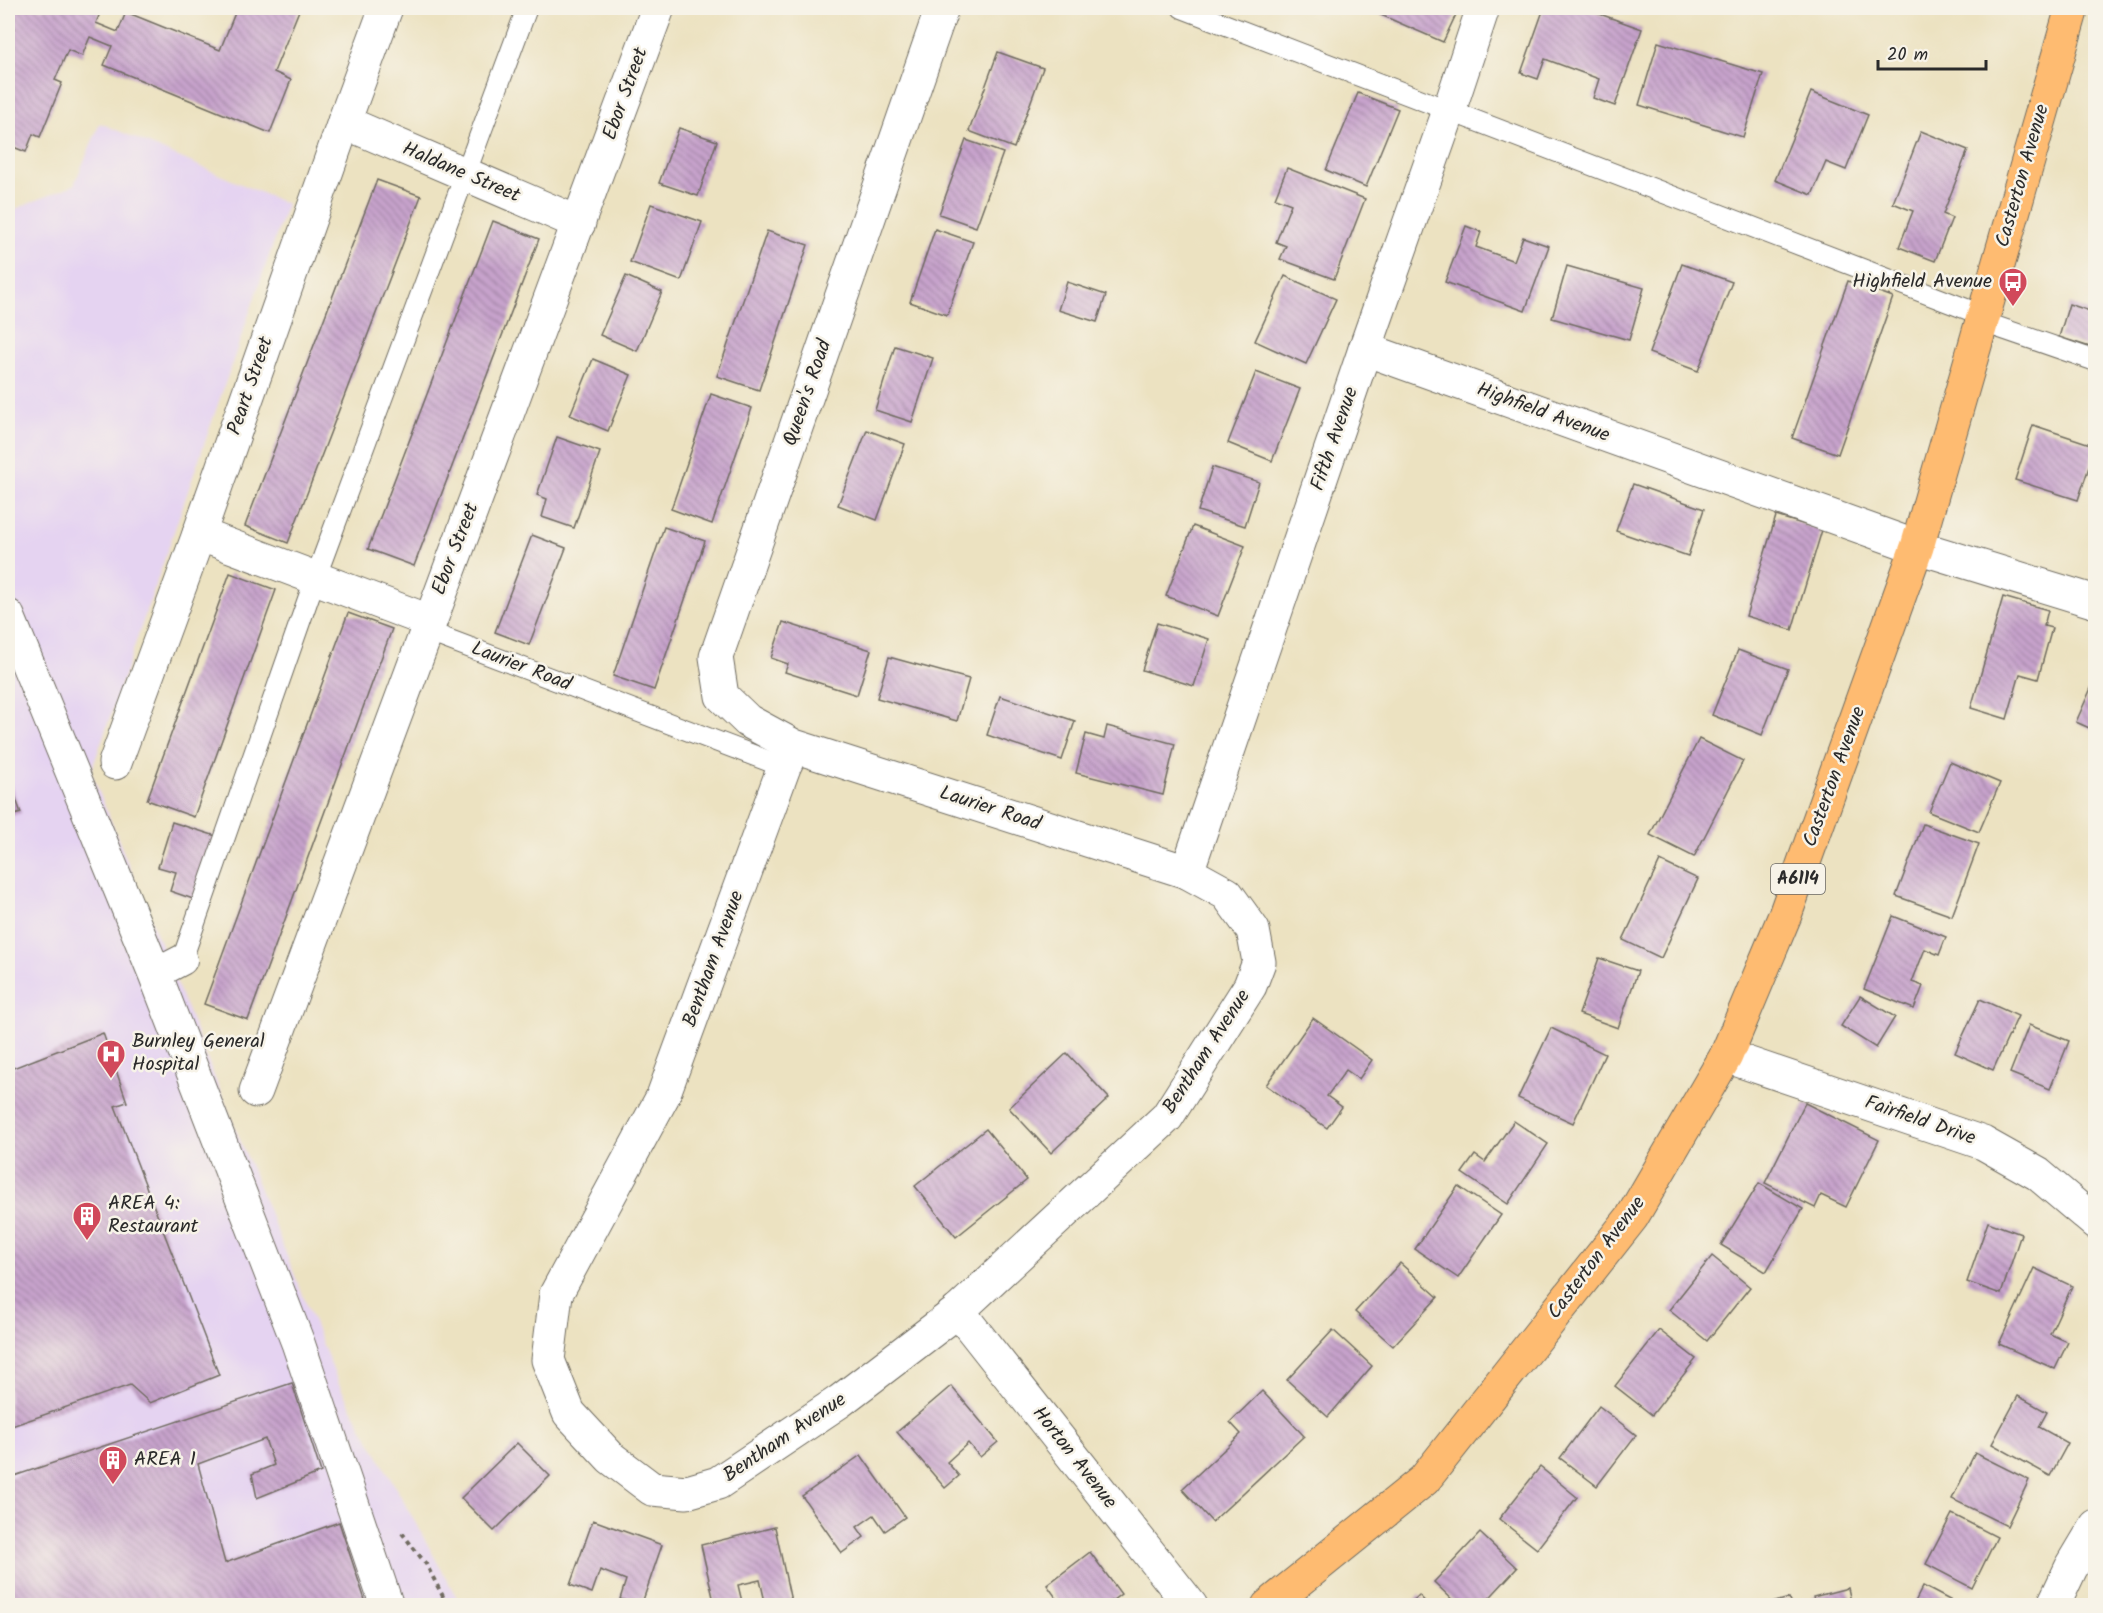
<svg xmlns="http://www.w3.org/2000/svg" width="2103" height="1613" font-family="Kalam,sans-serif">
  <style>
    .built { fill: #e5d3f1 }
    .building { fill: url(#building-back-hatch) }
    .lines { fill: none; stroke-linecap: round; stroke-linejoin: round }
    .service-casing { stroke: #6f6b60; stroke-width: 22 }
    .pedestrian-casing { stroke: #6f6b60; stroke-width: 32 }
    .minor-casing { stroke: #6f6b60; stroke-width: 35 }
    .trunk-casing { stroke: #6f6b60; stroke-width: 35 }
    .path { stroke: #6f6b60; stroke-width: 4; stroke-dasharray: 4.5 4.5; stroke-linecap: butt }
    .service { stroke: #fff; stroke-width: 20 }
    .pedestrian { stroke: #fff; stroke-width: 30 }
    .minor { stroke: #fff; stroke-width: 33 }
    .trunk { stroke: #febb71; stroke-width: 33 }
    .labels { text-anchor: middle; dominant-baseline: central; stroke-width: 5; stroke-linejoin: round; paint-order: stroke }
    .shield { fill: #f7f3e8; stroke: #686764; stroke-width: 1.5 }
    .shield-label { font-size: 18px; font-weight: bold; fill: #2b2b2b }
    .street-label { font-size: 20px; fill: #2b2b2b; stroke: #f7f3e8 }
    .poi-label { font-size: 20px; fill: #2b2b2b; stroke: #f7f3e8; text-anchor: start }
  </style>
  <defs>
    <pattern id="building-back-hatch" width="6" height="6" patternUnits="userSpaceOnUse" patternTransform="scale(1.5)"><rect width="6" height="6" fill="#c7a3cc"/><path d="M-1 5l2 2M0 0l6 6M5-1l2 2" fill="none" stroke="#a285a6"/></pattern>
  </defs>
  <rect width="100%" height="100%" fill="#f7f3e8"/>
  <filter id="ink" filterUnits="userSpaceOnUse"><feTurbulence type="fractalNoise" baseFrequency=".0167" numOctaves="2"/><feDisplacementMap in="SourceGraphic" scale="12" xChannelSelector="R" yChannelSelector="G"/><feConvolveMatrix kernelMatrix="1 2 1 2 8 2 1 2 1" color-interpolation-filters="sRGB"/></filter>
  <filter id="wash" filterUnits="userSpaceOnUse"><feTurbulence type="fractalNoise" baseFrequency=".008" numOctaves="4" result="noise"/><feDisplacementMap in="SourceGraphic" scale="24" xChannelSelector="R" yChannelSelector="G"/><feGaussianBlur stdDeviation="1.35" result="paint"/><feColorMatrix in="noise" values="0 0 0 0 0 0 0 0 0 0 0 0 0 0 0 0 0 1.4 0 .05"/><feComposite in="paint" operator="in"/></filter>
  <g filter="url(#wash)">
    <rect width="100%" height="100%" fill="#ece2c1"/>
    <polygon class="built" points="100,123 287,204 91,772 340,1387 461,1605 8,1606 8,212 74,185"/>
    <g id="blocks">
      <g class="building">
        <polygon points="8,8 102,8 96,23 118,32 126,12 220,50 237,8 300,8 274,72 291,80 270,133 104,65 112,46 90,37 82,56 68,50 55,80 62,83 40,137 33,134 26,152 8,145 8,44 14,28 8,26"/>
        <polygon points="1365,8 1459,8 1443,42"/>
        <polygon points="1544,8 1583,8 1642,29 1615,106 1593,98 1599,79 1545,59 1538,79 1521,73"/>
        <polygon points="1658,42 1763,74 1743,137 1639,105"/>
        <polygon points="998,52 1043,68 1014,148 969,131"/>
        <polygon points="1811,92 1868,115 1846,170 1826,162 1812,195 1775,180"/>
        <polygon points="1358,93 1398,109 1366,187 1326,170"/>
        <polygon points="679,128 717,141 698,196 659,183"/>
        <polygon points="1921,131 1968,150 1943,214 1952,218 1935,261 1899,247 1913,211 1893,203"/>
        <polygon points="966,140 1003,153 976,227 939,214"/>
        <polygon points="1287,168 1365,199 1334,279 1280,259 1286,246 1276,242 1291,204 1275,198"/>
        <polygon points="377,180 421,196 288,543 245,526"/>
        <polygon points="651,204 702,222 681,281 630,262"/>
        <polygon points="493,221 539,239 414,566 368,549"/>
        <polygon points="1466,226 1481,232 1476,247 1514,261 1523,237 1549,246 1525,311 1445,282"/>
        <polygon points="935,229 973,242 947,315 910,302"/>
        <polygon points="767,231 808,245 759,390 717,376"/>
        <polygon points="1682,264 1732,282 1698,371 1649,353"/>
        <polygon points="1567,266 1644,288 1629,340 1552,318"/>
        <polygon points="626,276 662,292 637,351 600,335"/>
        <polygon points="1285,276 1336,299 1306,364 1255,341"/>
        <polygon points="1848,281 1893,297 1838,454 1792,438"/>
        <polygon points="1067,282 1106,295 1097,322 1058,310"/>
        <polygon points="2069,304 2096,313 2096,349 2059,337"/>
        <polygon points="895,346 933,358 912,422 875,410"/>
        <polygon points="593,359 631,375 608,431 570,415"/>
        <polygon points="1256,372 1300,389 1272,461 1228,443"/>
        <polygon points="711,394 752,408 712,524 671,509"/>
        <polygon points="2033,425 2096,446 2078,500 2015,480"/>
        <polygon points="867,430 905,444 877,520 838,505"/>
        <polygon points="557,437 600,452 574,528 542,517 547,499 537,495"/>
        <polygon points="1212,467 1259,482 1245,526 1198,511"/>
        <polygon points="1633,484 1704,509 1688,556 1616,531"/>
        <polygon points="1776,516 1822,530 1792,630 1746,616"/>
        <polygon points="1193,526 1245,546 1218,616 1166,596"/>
        <polygon points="664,527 705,541 654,690 613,676"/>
        <polygon points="532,535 566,548 529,645 495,632"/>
        <polygon points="230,573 276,590 194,817 147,800"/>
        <polygon points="2003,597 2048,610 2044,626 2052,628 2038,679 2020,674 2007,719 1971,708"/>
        <polygon points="348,613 392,629 248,1020 204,1004"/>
        <polygon points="783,622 871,650 857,695 785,672 788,664 771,658"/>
        <polygon points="1157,623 1209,639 1194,686 1142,670"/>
        <polygon points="1738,650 1788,669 1762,735 1712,715"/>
        <polygon points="889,657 969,679 957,721 877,698"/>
        <polygon points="2096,677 2096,731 2076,722"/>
        <polygon points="1000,696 1075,721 1062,760 987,735"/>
        <polygon points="1107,726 1175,744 1163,795 1076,773 1086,734 1104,739"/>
        <polygon points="1699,739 1743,761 1694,857 1650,835"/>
        <polygon points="1950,762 2000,783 1979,832 1929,812"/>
        <polygon points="8,777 21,813 8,817"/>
        <polygon points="172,822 216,836 196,900 170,891 176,872 158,867"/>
        <polygon points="1923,824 1979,844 1952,916 1896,896"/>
        <polygon points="1660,861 1698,879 1661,958 1623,940"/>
        <polygon points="1893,916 1946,937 1939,955 1925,949 1912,982 1923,986 1914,1009 1864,989"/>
        <polygon points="1599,958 1638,971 1618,1028 1579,1014"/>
        <polygon points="1860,996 1895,1017 1876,1048 1841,1026"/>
        <polygon points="1980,999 2018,1016 1993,1070 1955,1053"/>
        <polygon points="1313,1018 1372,1060 1359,1079 1346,1070 1327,1096 1342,1107 1327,1128 1266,1085"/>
        <polygon points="2029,1025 2069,1041 2050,1089 2010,1073"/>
        <polygon points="1551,1028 1605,1054 1573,1123 1518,1098"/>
        <polygon points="103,1033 127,1102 115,1106 219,1375 150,1403 130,1385 9,1427 8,1070"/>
        <polygon points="1067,1053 1109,1098 1051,1153 1009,1108"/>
        <polygon points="1805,1103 1879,1140 1846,1207 1821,1195 1815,1208 1765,1183"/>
        <polygon points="1514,1121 1548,1144 1508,1204 1462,1173 1475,1155 1485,1162"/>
        <polygon points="986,1129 1027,1180 956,1237 915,1186"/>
        <polygon points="1759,1183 1803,1209 1766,1272 1721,1245"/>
        <polygon points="1458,1186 1501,1215 1458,1278 1415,1249"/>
        <polygon points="1988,1222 2021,1234 2001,1294 1967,1282"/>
        <polygon points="1712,1256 1750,1287 1707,1341 1669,1310"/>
        <polygon points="1400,1263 1438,1297 1393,1346 1355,1312"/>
        <polygon points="2034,1268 2072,1286 2050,1334 2068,1342 2055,1369 1999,1344"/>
        <polygon points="1333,1330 1372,1366 1328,1417 1287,1380"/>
        <polygon points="1659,1330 1696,1359 1652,1415 1615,1386"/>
        <polygon points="292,1383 321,1472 257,1498 252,1474 274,1465 265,1439 198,1464 225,1563 339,1522 367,1606 8,1606 8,1478"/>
        <polygon points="951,1386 998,1442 980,1457 968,1443 947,1462 959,1476 945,1488 897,1432"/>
        <polygon points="1262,1391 1304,1436 1212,1522 1182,1489 1241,1434 1230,1422"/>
        <polygon points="2018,1396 2047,1412 2039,1427 2068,1443 2050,1476 1992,1444"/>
        <polygon points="1599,1406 1636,1435 1597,1486 1560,1458"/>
        <polygon points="517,1443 550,1476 494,1531 461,1498"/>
        <polygon points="1975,1453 2029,1480 2007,1526 1952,1499"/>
        <polygon points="861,1455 905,1517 885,1531 874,1515 857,1527 864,1537 842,1553 802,1496"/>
        <polygon points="1540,1467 1577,1497 1537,1549 1499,1519"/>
        <polygon points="1952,1514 1997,1537 1972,1588 1926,1564"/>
        <polygon points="593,1520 662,1545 641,1606 620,1599 626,1580 600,1570 592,1593 570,1585"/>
        <polygon points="775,1527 792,1606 766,1606 760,1580 738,1585 743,1606 715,1606 701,1545"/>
        <polygon points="1480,1533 1517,1568 1482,1606 1459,1606 1434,1582"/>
        <polygon points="1090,1552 1121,1594 1105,1606 1062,1606 1047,1585"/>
        <polygon points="1923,1586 1961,1606 1913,1606"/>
        <polygon points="1848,1588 1852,1606 1815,1606 1813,1597"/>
        <polygon points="1419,1595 1429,1606 1408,1606"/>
        <polygon points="1789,1598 1791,1606 1765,1606 1765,1605"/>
      </g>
    </g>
  </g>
  <g filter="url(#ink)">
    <use href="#blocks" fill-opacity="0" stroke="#6f6b60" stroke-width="1.5"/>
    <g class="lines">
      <g class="service-casing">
        <g id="service">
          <polyline points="1182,8 1982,315"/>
          <polyline points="1980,321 2096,361"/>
          <polyline points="426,631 784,767"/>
          <polyline points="182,960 315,579 527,8"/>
        </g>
      </g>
      <g class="pedestrian-casing">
        <polyline id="pedestrian" points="155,974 182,960"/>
      </g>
      <g class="minor-casing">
        <g id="minor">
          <polyline points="344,122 579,223"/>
          <polyline points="1365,349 1917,547 2096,602"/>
          <polyline points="199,534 429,621"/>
          <polyline points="8,616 155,974 298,1343 387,1606"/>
          <polyline points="794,746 784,767 663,1096 556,1294 548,1360 569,1413 611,1458 652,1489 687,1492 718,1483 840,1401 958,1311 1167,1117 1250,986 1259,962 1253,930 1227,894 1187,872 794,746 748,721 722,696 716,657 942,8"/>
          <polyline points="115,763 199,534 344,122 386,8"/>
          <polyline points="1187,872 1365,349 1449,111 1483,8"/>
          <polyline points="1726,1056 1983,1143 2038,1174 2096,1223"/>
          <polyline points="256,1091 658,8"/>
          <polyline points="958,1311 1191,1606"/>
          <polyline points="2053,1606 2071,1568 2096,1526"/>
        </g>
      </g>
      <g class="trunk-casing">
        <polyline id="trunk" points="1268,1606 1424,1480 1632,1217 1726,1056 1785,915 1917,547 2072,8"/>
      </g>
      <polyline class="path" points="402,1533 426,1564 448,1606"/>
      <use href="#service" class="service"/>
      <use href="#pedestrian" class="pedestrian"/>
      <use href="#minor" class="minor"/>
      <use href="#trunk" class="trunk"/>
    </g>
  </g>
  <defs>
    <g id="bus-pin" transform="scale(1.5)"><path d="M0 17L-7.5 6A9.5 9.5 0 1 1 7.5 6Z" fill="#d1495b" stroke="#f7f3e8"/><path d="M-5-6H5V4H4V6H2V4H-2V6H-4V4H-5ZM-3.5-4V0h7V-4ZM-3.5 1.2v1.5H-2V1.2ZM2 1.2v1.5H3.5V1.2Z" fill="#fff"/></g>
    <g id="hospital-pin" transform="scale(1.5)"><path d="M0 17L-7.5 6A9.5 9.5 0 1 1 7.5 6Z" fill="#d1495b" stroke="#f7f3e8"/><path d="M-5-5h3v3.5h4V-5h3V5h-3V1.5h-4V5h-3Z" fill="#fff"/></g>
    <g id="building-pin" transform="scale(1.5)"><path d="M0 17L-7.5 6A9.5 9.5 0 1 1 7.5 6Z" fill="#d1495b" stroke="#f7f3e8"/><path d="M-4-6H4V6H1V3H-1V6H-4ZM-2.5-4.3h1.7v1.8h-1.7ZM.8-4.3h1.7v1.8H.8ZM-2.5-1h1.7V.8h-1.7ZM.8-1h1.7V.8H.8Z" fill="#fff"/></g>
  </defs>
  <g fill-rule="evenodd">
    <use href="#bus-pin" x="2013" y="282"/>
    <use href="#hospital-pin" x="111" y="1054"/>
    <use href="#building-pin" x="87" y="1216"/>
    <use href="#building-pin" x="113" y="1460"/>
  </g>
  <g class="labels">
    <rect class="shield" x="1771" y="864" width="54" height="30" rx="4.5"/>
    <g class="shield-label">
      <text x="1798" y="879">A6114</text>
    </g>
    <g class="street-label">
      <text transform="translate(626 94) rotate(-70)">Ebor Street</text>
      <text transform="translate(461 173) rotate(23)">Haldane Street</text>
      <text transform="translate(2023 176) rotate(-74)">Casterton Avenue</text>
      <text transform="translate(251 386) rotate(-71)">Peart Street</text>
      <text transform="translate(808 393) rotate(-71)">Queen's Road</text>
      <text transform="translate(1543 413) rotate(20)">Highfield Avenue</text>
      <text transform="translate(1335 439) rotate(-71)">Fifth Avenue</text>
      <text transform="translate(456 549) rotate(-69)">Ebor Street</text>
      <text transform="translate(521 667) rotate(21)">Laurier Road</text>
      <text transform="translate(1835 777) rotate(-70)">Casterton Avenue</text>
      <text transform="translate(990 809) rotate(18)">Laurier Road</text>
      <text transform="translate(714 959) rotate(-70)">Bentham Avenue</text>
      <text transform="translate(1207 1052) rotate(-57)">Bentham Avenue</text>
      <text transform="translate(1920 1121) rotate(19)">Fairfield Drive</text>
      <text transform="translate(1597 1258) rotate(-53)">Casterton Avenue</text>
      <text transform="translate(785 1438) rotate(-34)">Bentham Avenue</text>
      <text transform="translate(1074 1458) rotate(52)">Horton Avenue</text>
    </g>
    <g class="poi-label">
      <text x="1992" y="282" text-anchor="end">Highfield Avenue</text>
      <text x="132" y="1042">Burnley General<tspan x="132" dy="23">Hospital</tspan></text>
      <text x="108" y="1204">AREA 4:<tspan x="108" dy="23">Restaurant</tspan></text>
      <text x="134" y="1460">AREA 1</text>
    </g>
  </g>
  <rect width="2103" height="1613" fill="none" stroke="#f7f3e8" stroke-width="30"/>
  <path d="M1878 60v9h108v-9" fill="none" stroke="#2b2b2b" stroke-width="3"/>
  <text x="1887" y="60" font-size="18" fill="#2b2b2b" stroke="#f7f3e8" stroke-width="4.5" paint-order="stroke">20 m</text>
</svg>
